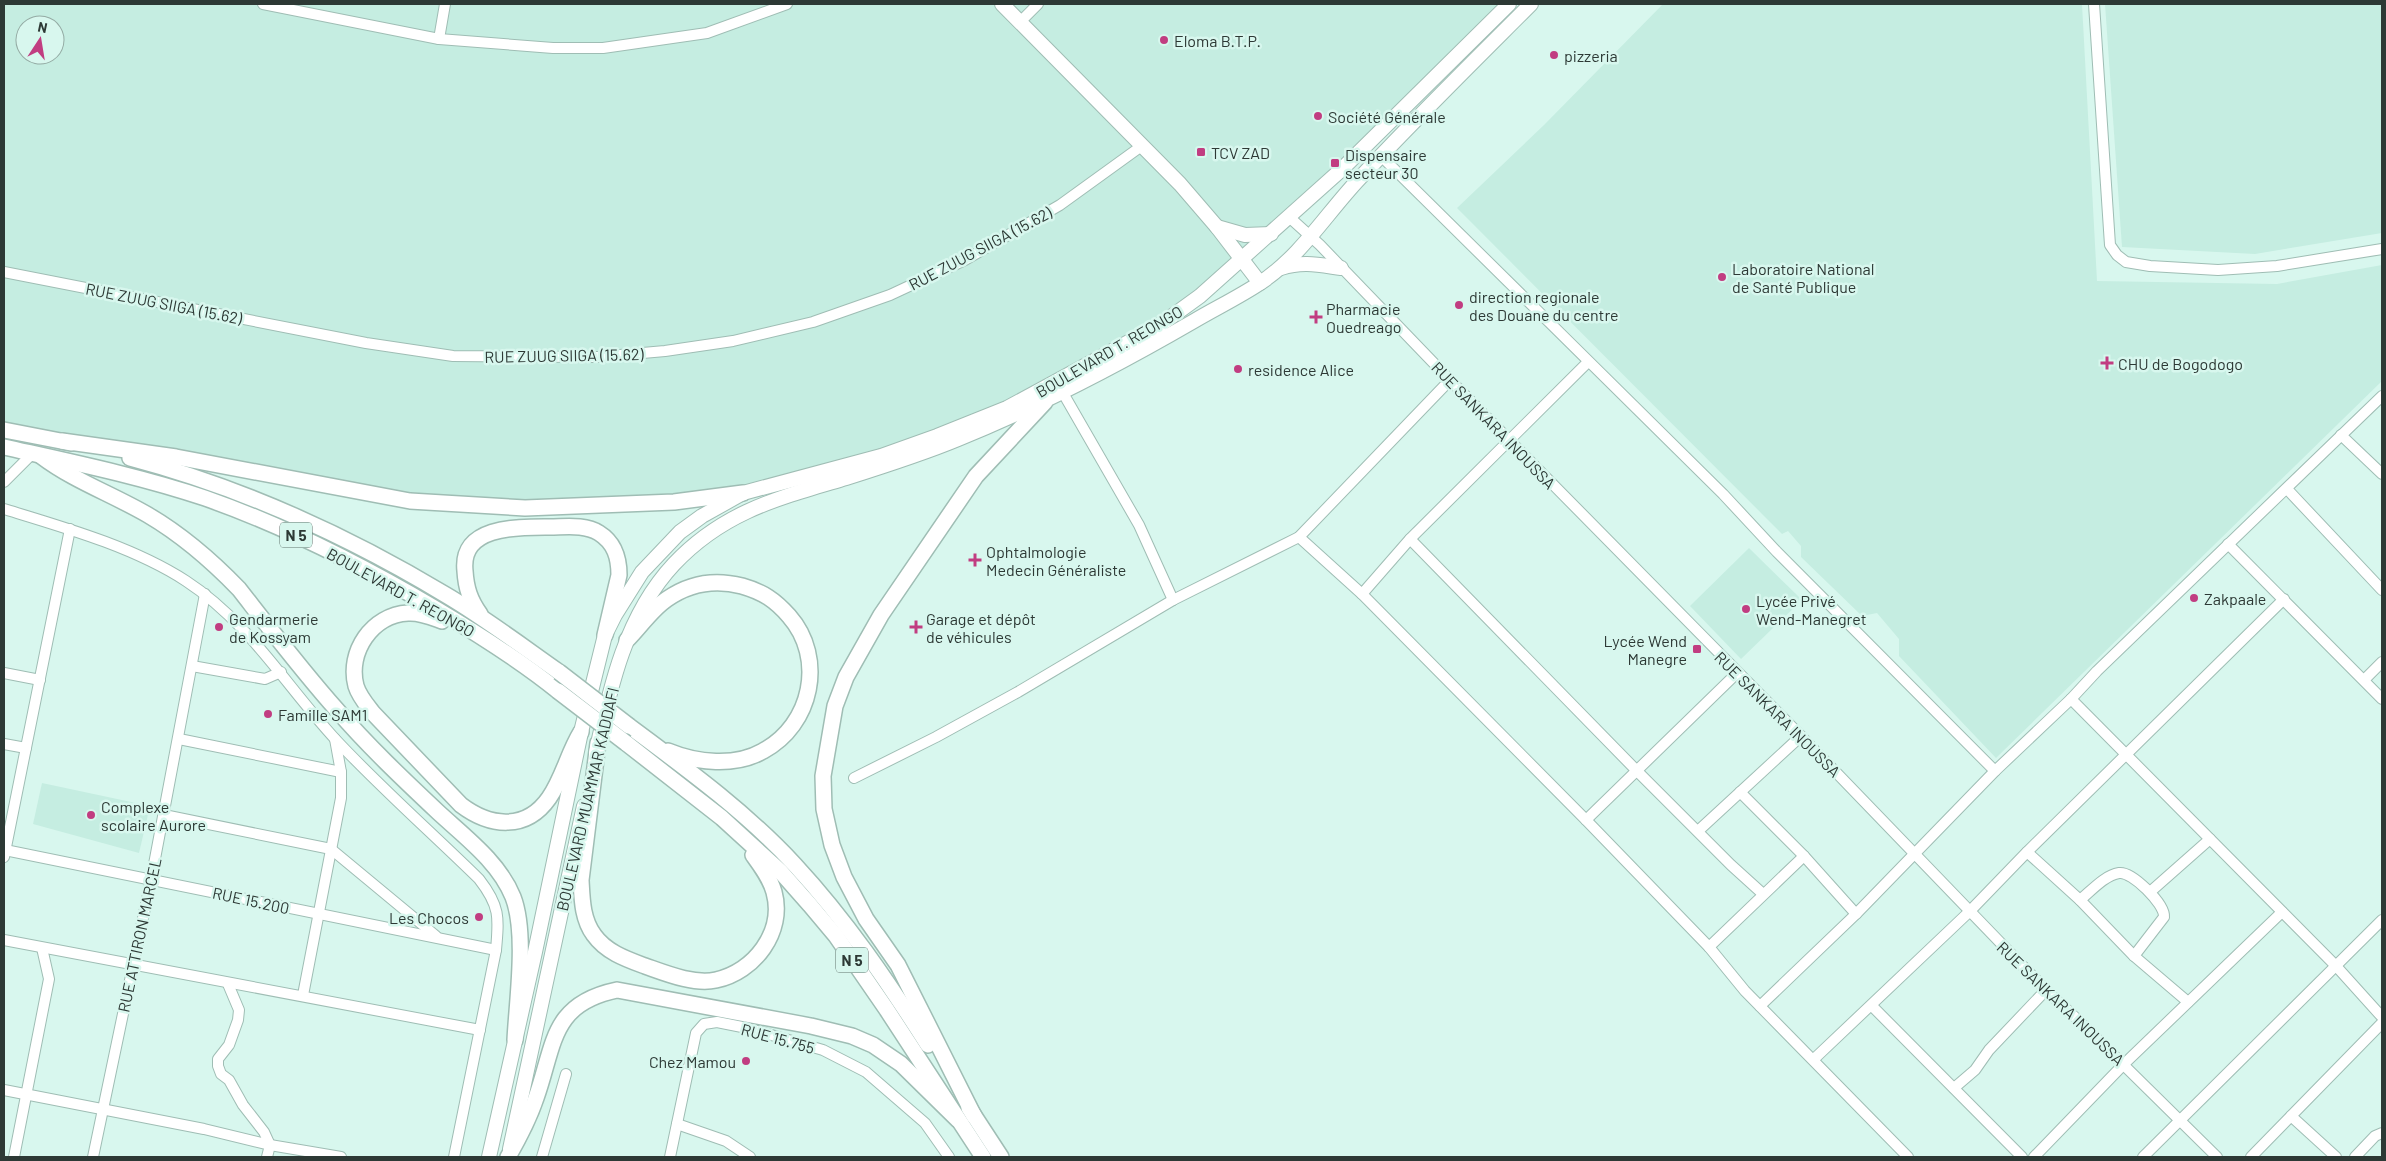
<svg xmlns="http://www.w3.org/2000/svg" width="2386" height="1161" font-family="Barlow,sans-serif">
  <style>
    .built { fill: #c5ede1; fill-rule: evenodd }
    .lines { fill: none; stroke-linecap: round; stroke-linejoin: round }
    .minor-casing { stroke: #9fbdb4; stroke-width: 12 }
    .major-casing { stroke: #9fbdb4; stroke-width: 16 }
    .highway-casing { stroke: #9fbdb4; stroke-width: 18 }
    .minor { stroke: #fff; stroke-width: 10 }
    .major { stroke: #fff; stroke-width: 14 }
    .highway { stroke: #fff; stroke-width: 15 }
    .highway-bridge-casing { stroke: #9fbdb4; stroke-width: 18; stroke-linecap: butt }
    .highway-bridge { stroke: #fff; stroke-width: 15 }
    .poi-dot { fill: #c13d81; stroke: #d8f7ee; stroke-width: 2 }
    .labels { text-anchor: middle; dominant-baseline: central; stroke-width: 5; stroke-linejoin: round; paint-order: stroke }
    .shield { fill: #d8f7ee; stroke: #60726c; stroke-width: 1 }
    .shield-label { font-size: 15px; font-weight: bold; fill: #2d3935 }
    .poi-label { font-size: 16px; fill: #2d3935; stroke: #d8f7ee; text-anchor: start }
    .street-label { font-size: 16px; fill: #2d3935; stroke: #d8f7ee }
  </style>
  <rect width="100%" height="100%" fill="#d8f7ee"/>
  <g class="built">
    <path d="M4 4H1504L1402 110 1160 325 937 436 743 493 465 505 4 430ZM25 25H55V55H25Z"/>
    <polygon points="1663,4 2082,4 2097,281 2277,284 2382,265 2382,381 1996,758 1899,656 1899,639 1877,613 1862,616 1801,557 1801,546 1788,531 1782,534 1457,208 1544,125"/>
    <polygon points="2105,4 2382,4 2382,233 2255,254 2122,247"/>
    <polygon points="1749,548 1799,597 1798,604 1741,659 1690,606"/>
    <polygon points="42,783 150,806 139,853 33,824"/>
  </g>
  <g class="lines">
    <g class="minor-casing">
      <g id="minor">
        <polyline points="263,4 439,39 553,48 603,48 707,33 787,4"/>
        <polyline points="2094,4 2110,245 2117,255 2126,262 2150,266 2218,270 2277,266 2382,249"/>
        <polyline points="1020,22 1038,4"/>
        <polyline points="439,39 445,4"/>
        <polyline points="1381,156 1723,494 1777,552 1995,771"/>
        <polyline points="1288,216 1320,245 1450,380 1801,736 2046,990 2079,1021 2217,1157"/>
        <polyline points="4,272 366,343 453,356 598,357 665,351 733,341 813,322 890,295 965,260 1060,205 1143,145"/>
        <polyline points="1063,393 1139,525 1173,600"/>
        <polyline points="2341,435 2382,474"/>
        <polyline points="4,482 32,454"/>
        <polyline points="2287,489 2382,590"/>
        <path d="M4 509C63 527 134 547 186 581 249 622 286 686 336 740 381 788 432 833 479 879 500 906 499 917 496 950L454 1157"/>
        <polyline points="1299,537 1362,594 1586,820 1709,947 1745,991 1908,1157"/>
        <polyline points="1410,539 1637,771 1731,865 1763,894"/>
        <polyline points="2228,544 2382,699"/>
        <polyline points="1362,594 1410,539 1588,362"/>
        <polyline points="192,666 265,679 281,672"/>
        <polyline points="4,673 40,680"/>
        <polyline points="2364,680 2382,662"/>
        <polyline points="2071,699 2336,966 2382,1017"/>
        <polyline points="179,739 341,772"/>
        <polyline points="4,744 26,748"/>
        <polyline points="854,778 936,737 1018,692 1173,600 1299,537 1450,380"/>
        <polyline points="1740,792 1804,856 1856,914"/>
        <polyline points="164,815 331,849 436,936"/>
        <polyline points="1586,820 1737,673"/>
        <polyline points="1698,831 1801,736"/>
        <polyline points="5,850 496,950"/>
        <polyline points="2027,852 2080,900 2134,956 2188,1002"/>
        <polyline points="4,857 70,529"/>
        <polyline points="2150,892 2210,839"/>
        <path d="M2080 900C2091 891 2105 875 2119 873 2132 871 2165 904 2164 917L2134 956"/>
        <polyline points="4,940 480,1030"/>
        <polyline points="1709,947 1804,856"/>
        <polyline points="228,984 239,1010 238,1020 229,1045 218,1059 218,1066 221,1074 229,1080 243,1105 264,1132 270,1145 267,1157"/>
        <polyline points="303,995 341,798 341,772 335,739"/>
        <polyline points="1760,1006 1856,914 1995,771 2071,699 2097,671 2382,396"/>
        <polyline points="1872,1006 2022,1157"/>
        <polyline points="1814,1059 1969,912 2027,852 2284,599"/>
        <polyline points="1954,1088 1975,1070 1989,1050 2046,990"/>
        <polyline points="4,1090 204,1129 270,1145 341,1157"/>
        <polyline points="2291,1116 2336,1157"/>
        <polyline points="677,1124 726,1141 750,1157"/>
        <polyline points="14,1157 49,979 42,948"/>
        <polyline points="93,1157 151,880 205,594"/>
        <polyline points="542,1157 566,1074"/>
        <polyline points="670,1157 696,1033 704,1024 717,1022 747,1028 823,1050 866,1072 925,1123 949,1157"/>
        <polyline points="2034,1157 2123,1065 2282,912"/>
        <polyline points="2143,1157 2382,920"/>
        <polyline points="2251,1157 2382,1023"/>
        <polyline points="2355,1157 2375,1136 2382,1133"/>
      </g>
    </g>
    <g class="major-casing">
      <g id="major">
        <polyline points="1002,4 1180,184 1217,227 1260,283"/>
        <polyline points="1217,227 1245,235 1271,234"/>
        <path d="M1281 268C1303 261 1319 265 1341 268"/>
        <path d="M596 753C610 687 626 615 674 564 724 511 779 498 846 478 884 466 922 454 958 439 1040 406 1118 365 1194 321 1216 308 1239 297 1260 283 1301 256 1326 214 1359 179 1415 119 1473 62 1531 4"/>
        <polyline points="510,1149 584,806"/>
        <polyline points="489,1157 535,952 581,732 605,635 615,615 642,572 680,532 702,516 743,493 881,456 937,436 1007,408 1160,325 1200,296 1342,169 1509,4"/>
      </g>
    </g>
    <g class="highway-casing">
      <g id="highway">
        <polyline points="4,430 71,443"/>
        <polyline points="62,441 176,457 410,501 525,508 674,502 743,493"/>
        <path d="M4 447C71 462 139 476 205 498 285 526 363 566 436 609 478 634 520 660 558 691"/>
        <path d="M41 456C74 481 112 494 148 515 182 535 212 561 239 589 271 630 303 672 337 710 368 746 404 780 438 812 465 837 499 862 513 897 527 933 517 1000 515 1040"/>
        <path d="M130 458C240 487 348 536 446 595 485 618 522 646 559 672"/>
        <path d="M480 614C470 600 466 588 465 571 460 525 519 527 550 527 565 527 585 524 599 533 615 543 619 558 619 575L605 635"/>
        <path d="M442 621C431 617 420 612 408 613 372 615 347 652 356 686 359 696 366 704 373 713L461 805C490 827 526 831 549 798 563 778 568 753 581 732"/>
        <path d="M627 640C640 627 652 609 667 599 690 583 715 579 742 586 763 592 775 600 789 616 826 658 812 725 763 751 735 767 697 763 668 751"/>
        <path d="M629 726C687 769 746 812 795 865 846 920 888 982 928 1045"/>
        <path d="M598 743 581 880C582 898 582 919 594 935 606 952 626 959 645 966 665 973 694 985 716 980 754 972 785 932 774 892 770 878 761 866 753 855"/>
        <polyline points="626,743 722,818 780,871 810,905 836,936 887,1010 983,1157"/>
        <polyline points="969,1108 1001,1157"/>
        <polyline points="974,1116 898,965 866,919 844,877 832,845 824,809 823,776 835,706 846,677 881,615 976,476 1045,402"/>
        <path d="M508 1157C519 1138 529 1119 536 1098 555 1045 550 1004 617 990L811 1026 852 1036 873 1045 901 1064 958 1120"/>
      </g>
    </g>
    <use href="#minor" class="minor"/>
    <use href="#major" class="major"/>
    <use href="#highway" class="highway"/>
    <g class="highway-bridge-casing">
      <g id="highway-bridge">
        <polyline points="559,672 629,726"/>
        <polyline points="558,691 626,743"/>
      </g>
    </g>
    <use href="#highway-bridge" class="highway-bridge"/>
  </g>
  <g class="poi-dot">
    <circle cx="1164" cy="40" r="5"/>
    <circle cx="1554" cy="55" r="5"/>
    <circle cx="1318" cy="116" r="5"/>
    <rect x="1196" y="147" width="10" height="10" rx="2.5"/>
    <rect x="1330" y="158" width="10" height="10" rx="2.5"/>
    <circle cx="1722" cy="277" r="5"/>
    <circle cx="1459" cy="305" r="5"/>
    <path d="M1313.5 309.5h5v5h5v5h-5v5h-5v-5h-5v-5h5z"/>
    <path d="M2104.5 355.5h5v5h5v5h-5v5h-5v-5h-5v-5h5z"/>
    <circle cx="1238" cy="369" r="5"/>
    <path d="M972.5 552.5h5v5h5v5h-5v5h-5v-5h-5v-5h5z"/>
    <circle cx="2194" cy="598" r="5"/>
    <circle cx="1746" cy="609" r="5"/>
    <circle cx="219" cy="627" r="5"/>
    <path d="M913.5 619.5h5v5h5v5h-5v5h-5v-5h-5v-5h5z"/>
    <rect x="1692" y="644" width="10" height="10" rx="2.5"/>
    <circle cx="268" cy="714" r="5"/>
    <circle cx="91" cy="815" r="5"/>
    <circle cx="479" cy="917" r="5"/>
    <circle cx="746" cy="1061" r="5"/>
  </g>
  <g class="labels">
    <g class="shield">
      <rect x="280" y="522.5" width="32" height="25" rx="4"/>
      <rect x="836" y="947.5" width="32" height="25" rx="4"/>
    </g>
    <g class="shield-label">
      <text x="296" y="535">N 5</text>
      <text x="852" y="960">N 5</text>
    </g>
    <g class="poi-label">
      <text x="1174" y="40">Eloma B.T.P.</text>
      <text x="1564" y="55">pizzeria</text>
      <text x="1328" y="116">Société Générale</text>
      <text x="1211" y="152">TCV ZAD</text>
      <text x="1345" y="154">Dispensaire<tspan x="1345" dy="18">secteur 30</tspan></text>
      <text x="1732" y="268">Laboratoire National<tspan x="1732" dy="18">de Santé Publique</tspan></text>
      <text x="1469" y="296">direction regionale<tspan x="1469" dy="18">des Douane du centre</tspan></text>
      <text x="1326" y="308">Pharmacie<tspan x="1326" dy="18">Ouedreago</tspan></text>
      <text x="2118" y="363">CHU de Bogodogo</text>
      <text x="1248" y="369">residence Alice</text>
      <text x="986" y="551">Ophtalmologie<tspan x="986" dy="18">Medecin Généraliste</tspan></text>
      <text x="2204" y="598">Zakpaale</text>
      <text x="1756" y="600">Lycée Privé<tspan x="1756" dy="18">Wend-Manegret</tspan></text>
      <text x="229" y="618">Gendarmerie<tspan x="229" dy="18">de Kossyam</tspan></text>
      <text x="926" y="618">Garage et dépôt<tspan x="926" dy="18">de véhicules</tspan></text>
      <text x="1687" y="640" text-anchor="end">Lycée Wend<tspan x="1687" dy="18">Manegre</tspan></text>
      <text x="278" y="714">Famille SAM1</text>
      <text x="101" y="806">Complexe<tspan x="101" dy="18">scolaire Aurore</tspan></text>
      <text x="469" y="917" text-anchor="end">Les Chocos</text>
      <text x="736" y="1061" text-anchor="end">Chez Mamou</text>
    </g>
    <g class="street-label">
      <text transform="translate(980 248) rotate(-28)">RUE ZUUG SIIGA (15.62)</text>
      <text transform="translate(164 303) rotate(11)">RUE ZUUG SIIGA (15.62)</text>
      <text transform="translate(1109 351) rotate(-30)">BOULEVARD T. REONGO</text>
      <text transform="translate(564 355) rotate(-1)">RUE ZUUG SIIGA (15.62)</text>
      <text transform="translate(1494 425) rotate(46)">RUE SANKARA INOUSSA</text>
      <text transform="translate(401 592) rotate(29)">BOULEVARD T. REONGO</text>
      <text transform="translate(1778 714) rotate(45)">RUE SANKARA INOUSSA</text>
      <text transform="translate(587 799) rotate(-77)">BOULEVARD MUAMMAR KADDAFI</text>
      <text transform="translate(251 900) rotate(12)">RUE 15.200</text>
      <text transform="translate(139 935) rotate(-78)">RUE ATTIRON MARCEL</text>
      <text transform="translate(2061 1003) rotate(44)">RUE SANKARA INOUSSA</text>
      <text transform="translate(778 1038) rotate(15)">RUE 15.755</text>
    </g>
  </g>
  <rect width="2386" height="1161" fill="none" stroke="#2d3935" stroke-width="10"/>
  <g transform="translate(40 40) rotate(12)"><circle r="24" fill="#d8f7ee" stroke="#94aba4"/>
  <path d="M0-4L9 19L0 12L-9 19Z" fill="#c13d81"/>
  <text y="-8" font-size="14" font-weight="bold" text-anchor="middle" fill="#2d3935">N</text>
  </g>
</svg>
